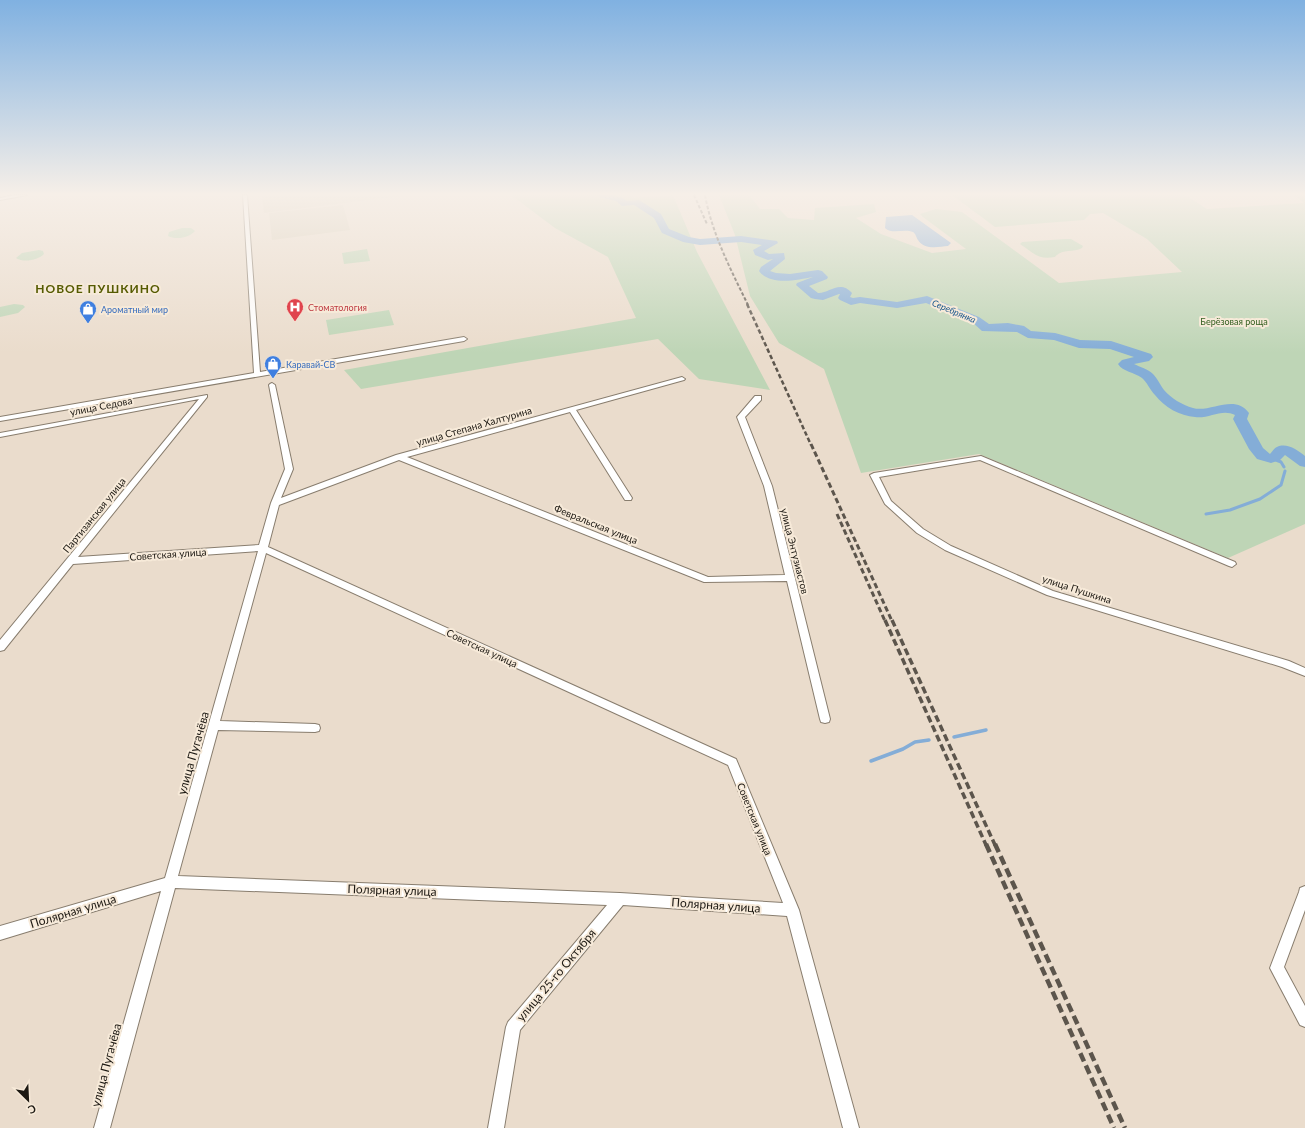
<svg xmlns="http://www.w3.org/2000/svg" width="1305" height="1128" font-family="Lato,sans-serif">
  <style>
    .education { fill: #dad0bc }
    .green { fill: #bed5b6 }
    .water { fill: #84add7 }
    .lines { fill: none; stroke-linecap: round; stroke-linejoin: round }
    .stream-far1 { stroke: #84add7; stroke-width: 3 }
    .stream { stroke: #84add7; stroke-width: 3.5 }
    .river { fill: #84add7; fill-rule: evenodd }
    .street-casing { stroke: #887d6e; stroke-width: 2 }
    .street { fill: #fff; fill-rule: evenodd }
    .rail-far4 { stroke: #5c554c; stroke-width: 2; stroke-dasharray: 3.5 2; stroke-linecap: butt }
    .rail-far3 { stroke: #5c554c; stroke-width: 2.5; stroke-dasharray: 4.5 2.5; stroke-linecap: butt }
    .rail-far2 { stroke: #5c554c; stroke-width: 3; stroke-dasharray: 5.5 3; stroke-linecap: butt }
    .rail-far1 { stroke: #5c554c; stroke-width: 3.5; stroke-dasharray: 7 3.5; stroke-linecap: butt }
    .rail { stroke: #5c554c; stroke-width: 4.5; stroke-dasharray: 9 4.5; stroke-linecap: butt }
    .labels { text-anchor: middle; dominant-baseline: central; stroke-width: 4; stroke-linejoin: round; paint-order: stroke }
    .far-health-label { font-size: 9px; fill: #be3a42; stroke: #f7ead9; text-anchor: start }
    .far-shop-label { font-size: 9px; fill: #366cbe; stroke: #f7ead9; text-anchor: start }
    .far-water-label { font-size: 9px; font-style: italic; fill: #1c588d; stroke: #f7ead9 }
    .far-park-label { font-size: 9px; fill: #325e1e; stroke: #f7ead9 }
    .street-label { font-size: 10px; fill: #1d1913; stroke: #f7ead9 }
    .far-district-label { font-size: 12px; font-weight: bold; letter-spacing: 1px; fill: #555b02; stroke: #f7ead9 }
    .near-street-label { font-size: 12px; fill: #1d1913; stroke: #f7ead9 }
  </style>
  <rect width="100%" height="100%" fill="#eadccc"/>
  <g class="education">
    <polygon points="262,195 409,195 264,213"/>
    <polygon points="343,205 350,230 272,240 269,213"/>
  </g>
  <g class="green">
    <polygon points="511,195 630,195 632,198 673,195 697,252 770,390 699,379 658,339 361,389 344,370 636,318 608,257 555,228"/>
    <polygon points="719,195 749,195 760,209 779,209 788,218 814,220 815,208 874,204 876,212 856,218 881,234 932,253 966,249 923,217 920,214 936,209 962,212 1059,283 1182,272 1147,239 1103,213 1090,214 1084,220 995,227 952,195 1185,195 1207,209 1304,203 1294,195 1305,195 1305,524 1228,558 979,454 861,473 824,369 779,343 750,296 735,235"/>
    <path d="M182 228H191L195 231C189 238 176 240 168 236L169 232Z"/>
    <path d="M1065 239H1071L1083 246 1082 248C1073 253 1062 248 1055 257 1037 260 1034 253 1020 244L1022 242Z"/>
    <polygon points="367,249 370,261 344,264 342,253"/>
    <path d="M39 250 43 251 44 254C38 260 24 263 16 258L22 253Z"/>
    <polygon points="14,304 23,305 25,307 18,313 0,317 0,307"/>
    <polygon points="389,310 394,325 329,335 326,320"/>
  </g>
  <path class="water" d="M912 215 951 243 948 246C938 247 924 250 918 240 916 237 916 234 913 232 904 228 893 235 885 228L886 217Z"/>
  <g class="lines">
    <g class="stream-far1">
      <polyline points="1271,458 1281,462 1284,467"/>
      <polyline points="1206,514 1230,510 1260,499 1281,485 1285,471"/>
    </g>
    <g class="stream">
      <polyline points="954,737 986,730"/>
      <polyline points="871,761 903,749 915,742 929,740"/>
    </g>
    <path class="river" d="M598 195C608 195 618 194 627 201L639 200 661 214 669 229 689 237 700 239 741 236 777 241 778 243 764 251 769 254 784 253 785 259 770 271 776 273 790 274 818 270 822 271 828 277 827 279 809 286 818 293C828 294 840 279 852 293L850 297 853 298 860 297 897 302 927 296 979 317 989 324 1008 323 1024 326 1031 331 1055 333 1080 340 1111 341 1151 354 1153 357 1149 361 1134 364C1140 367 1148 369 1153 374 1158 379 1160 385 1164 390 1171 398 1182 405 1193 408 1210 413 1235 393 1249 413L1247 419 1263 448 1270 454C1272 452 1274 448 1277 447 1286 442 1298 450 1305 456V467L1300 466 1285 455 1280 460 1271 463 1257 459 1249 449 1233 419 1235 415C1222 408 1209 419 1195 417 1180 416 1164 407 1155 395 1150 390 1147 382 1142 378 1134 372 1123 372 1118 364L1122 360 1134 357 1110 349 1079 348 1054 340 1028 338 1017 332 982 331 971 321 926 303 897 308 860 303 851 305 840 300 838 298 840 294H839L823 300 815 299 811 298 796 285 797 283 813 277C797 280 770 286 759 271L761 267 773 259 768 260 755 255 753 250 762 245 741 242 700 245 683 242 662 233 654 218 634 205 622 206 616 201 599 197Z"/>
    <g class="street-casing">
      <g id="street">
        <polygon points="15,195 27,195 0,200 0,198"/>
        <polygon points="243,195 247,195 260,372 464,337 467,339 464,341 0,421 0,417 254,373"/>
        <path d="M682 377 685 379 684 380 576 410 632 498 631 500H625L570 412 407 457 708 577 785 575 764 486 737 417 755 396H761V400L745 417 772 486 830 719 829 722 825 723 821 722 820 719 787 581 704 582 399 460 279 505 268 547 736 759 799 910 859 1128H843L787 916 623 905 520 1030 504 1128H488L506 1027 508 1022 607 905 175 888 110 1128H94L161 891 0 940V926L165 878 258 551 73 564 4 650 0 651V640L199 399 0 437V433L207 395V397L78 557 259 545 271 503 285 469 269 385 270 384 272 383 275 385 293 469 281 498 396 455ZM266 553 728 765 783 903 620 893 178 876 218 730 315 732 319 731 320 728 319 725 315 724 220 721Z"/>
        <polygon points="981,456 1235,562 1236,564 1232,567 1229,566 980,460 879,477 891,501 923,529 951,546 1053,591 1289,661 1305,668 1305,676 1282,667 1047,595 945,550 917,533 885,504 870,475 874,473"/>
        <polygon points="1305,886 1305,910 1284,967 1305,1006 1305,1027 1300,1025 1270,968 1299,892 1300,888"/>
      </g>
    </g>
    <use href="#street" class="street"/>
    <g class="rail-far4">
      <polyline points="694,195 707,224"/>
      <path d="M705 195C712 234 731 270 748 305"/>
    </g>
    <polyline class="rail-far3" points="747,304 811,445"/>
    <g class="rail-far2">
      <polyline points="811,444 892,621"/>
      <polyline points="837,514 885,621"/>
    </g>
    <g class="rail-far1">
      <polyline points="885,620 986,845"/>
      <polyline points="892,620 995,845"/>
    </g>
    <g class="rail">
      <polyline points="986,844 1114,1128"/>
      <polyline points="995,844 1125,1128"/>
    </g>
  </g>
  <linearGradient id="sky" x2="0" y2="1"><stop stop-color="#80b1e1"/><stop offset="0.55" stop-color="#f6efe8"/><stop offset="1" stop-color="#f6efe8" stop-opacity="0"/></linearGradient>
  <rect width="1305" height="353" fill="url(#sky)"/>
  <defs>
    <g id="hospital-pin" transform="scale(0.9)"><path d="M0 17L-7.5 6A9.5 9.5 0 1 1 7.5 6Z" fill="#e0444e" stroke="#f7ead9"/><path d="M-5-5h3v3.5h4V-5h3V5h-3V1.5h-4V5h-3Z" fill="#fff"/></g>
    <g id="shop-pin" transform="scale(0.9)"><path d="M0 17L-7.5 6A9.5 9.5 0 1 1 7.5 6Z" fill="#3f7fe0" stroke="#f7ead9"/><path d="M-5-2.5h2.3a2.7 3.5 0 0 1 5.4 0H5L5.5 6h-11ZM-1.5-2.5h3a1.5 2.3 0 0 0-3 0Z" fill="#fff"/></g>
  </defs>
  <g fill-rule="evenodd">
    <use href="#hospital-pin" x="295" y="307"/>
    <use href="#shop-pin" x="88" y="309"/>
    <use href="#shop-pin" x="273" y="364"/>
  </g>
  <g class="labels">
    <g class="far-health-label">
      <text x="308" y="307">Стоматология</text>
    </g>
    <g class="far-shop-label">
      <text x="101" y="309">Ароматный мир</text>
      <text x="286" y="364">Каравай-СВ</text>
    </g>
    <g class="far-water-label">
      <text transform="translate(954 311) rotate(23)">Серебрянка</text>
    </g>
    <g class="far-park-label">
      <text x="1234" y="321">Берёзовая роща</text>
    </g>
    <g class="street-label">
      <text transform="translate(101 406) rotate(-11)">улица Седова</text>
      <text transform="translate(474 426) rotate(-16)">улица Степана Халтурина</text>
      <text transform="translate(94 515) rotate(-51)">Партизанская улица</text>
      <text transform="translate(596 524) rotate(22)">Февральская улица</text>
      <text transform="translate(795 551) rotate(76)">улица Энтузиастов</text>
      <text transform="translate(168 554) rotate(-4)">Советская улица</text>
      <text transform="translate(1077 589) rotate(18)">улица Пушкина</text>
      <text transform="translate(482 648) rotate(25)">Советская улица</text>
      <text transform="translate(755 819) rotate(68)">Советская улица</text>
    </g>
    <g class="far-district-label">
      <text x="98" y="288">НОВОЕ ПУШКИНО</text>
    </g>
    <g class="near-street-label">
      <text transform="translate(193 753) rotate(-74)">улица Пугачёва</text>
      <text transform="translate(392 890) rotate(2)">Полярная улица</text>
      <text transform="translate(716 905) rotate(4)">Полярная улица</text>
      <text transform="translate(73 911) rotate(-17)">Полярная улица</text>
      <text transform="translate(556 975) rotate(-50)">улица 25-го Октября</text>
      <text transform="translate(106 1065) rotate(-75)">улица Пугачёва</text>
    </g>
  </g>
  <g transform="translate(28 1100) rotate(156)" stroke="#f7ead9" stroke-width="3" paint-order="stroke">
  <path d="M0-3L7 15L0 10L-7 15Z" fill="#1d1913"/>
  <text y="-6" font-size="11" font-weight="bold" text-anchor="middle" fill="#1d1913">С</text>
  </g>
</svg>
